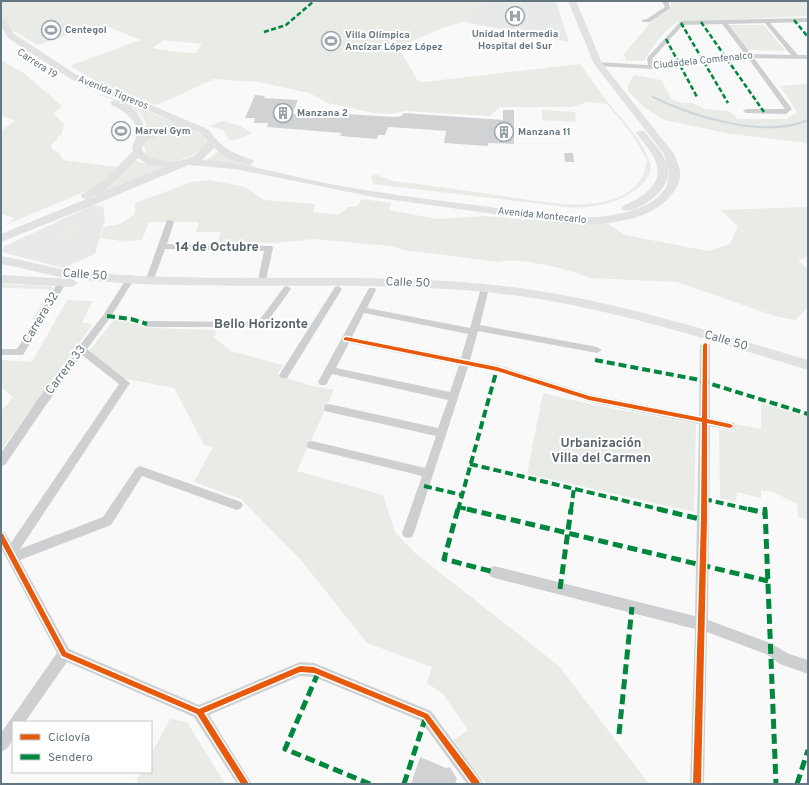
<svg xmlns="http://www.w3.org/2000/svg" width="809" height="785" font-family="Overpass,sans-serif">
  <style>
    .built { fill: #e8e9e9 }
    .green { fill: #e8ebe6; fill-rule: evenodd }
    .lines { fill: none; stroke-linecap: round; stroke-linejoin: round }
    .stream { stroke: #ced6d9; stroke-width: 2 }
    .building { fill: #d0d2d3 }
    .street { fill: #cecfd0; fill-rule: evenodd }
    .secondary { fill: #e1e2e2; fill-rule: evenodd }
    .quiet-far2 { stroke: #00873e; stroke-width: 2.5; stroke-dasharray: 5 2.5; stroke-linecap: butt }
    .quiet-far1 { stroke: #00873e; stroke-width: 4; stroke-dasharray: 8 4; stroke-linecap: butt }
    .quiet { stroke: #00873e; stroke-width: 5; stroke-dasharray: 10 5; stroke-linecap: butt }
    .cycleway-casing { stroke: #fff; stroke-width: 3 }
    .cycleway { fill: #e8590c; fill-rule: evenodd }
    .labels { text-anchor: middle; dominant-baseline: central; stroke-width: 4; stroke-linejoin: round; paint-order: stroke }
    .far-poi-label { font-size: 10px; font-weight: bold; fill: #657683; stroke: #fff; text-anchor: start }
    .far-street-label { font-size: 10px; fill: #657683; stroke: #fff }
    .street-label { font-size: 12px; fill: #657683; stroke: #fff }
    .neighbourhood-label { font-size: 13px; font-weight: bold; fill: #57646e; stroke: #fff }
  </style>
  <rect width="100%" height="100%" fill="#f9f9f9"/>
  <g class="built">
    <polygon points="483,1 556,1 569,42 463,22"/>
    <polygon points="93,205 103,206 105,219 95,254 63,268 1,252 5,246"/>
  </g>
  <g class="green">
    <path d="M1 1H483L463 22 445 27 398 47 418 81 424 82 580 64C590 78 600 92 611 106 624 122 645 143 650 163 652 170 649 177 644 182 625 202 601 206 575 208L373 184 371 176 375 174 393 181C425 185 457 189 490 194 529 199 595 216 630 191 641 184 645 172 647 160L631 133 607 104 588 102 572 107H500L490 116 405 111 391 114 373 113 328 103 309 93 259 82 214 79 157 105 100 83 70 66 140 40 106 26 92 31 88 29 37 45 14 31 9 32 1 20ZM163 40 202 44 196 53 177 52 153 48Z"/>
    <path d="M666 1H808V16L678 22C665 28 654 47 645 58V61H626L624 54 651 22 671 7V2Z"/>
    <polygon points="727,25 764,25 785,51 747,50"/>
    <polygon points="1,60 25,74 62,106 53,113 64,124 61,135 57,136 57,139 51,145 52,149 58,152 63,160 117,167 107,180 96,187 5,225 15,218 1,214 1,131 15,121 1,115"/>
    <polygon points="634,75 661,80 672,100 683,103 693,103 704,109 729,111 738,119 787,119 797,112 780,86 808,84 808,143 731,134 664,120 644,107 628,91 628,85"/>
    <path d="M101 94 178 123 147 131C146 106 118 102 99 95Z"/>
    <polygon points="542,110 575,112 576,122 542,120"/>
    <polygon points="222,121 241,126 252,133 236,140 230,140 223,130 209,126"/>
    <path d="M175 129C186 128 199 129 206 138L205 147C189 160 163 169 146 154L144 145 149 138Z"/>
    <polygon points="219,151 256,167 205,161"/>
    <path d="M135 161 164 168 1 235V234L90 199C108 189 122 177 135 161Z"/>
    <path d="M210 180 245 187 264 200 315 204 313 212 338 215 348 207 358 206 362 199 391 203 389 210 437 219 486 216 579 224 607 223 625 235 708 251 730 244 738 226 720 210 808 207V256L798 261 808 268V308L795 320 775 316 677 282 590 278C572 270 517 256 499 262L404 250 391 246 313 239 278 243 218 242 220 232H196L199 222H149L142 240 121 241 100 238 104 227 120 224 135 214V203L192 182Z"/>
    <polygon points="68,224 80,226 65,243 53,241"/>
    <polygon points="1,284 50,286 53,288 34,320 31,318 35,316 50,289 1,288"/>
    <polygon points="67,300 93,301 82,322 93,324 1,450 1,410 6,406 13,397 1,387 1,360 32,362"/>
    <polygon points="114,320 130,322 147,328 217,330 214,337 231,351 283,365 277,375 309,385 334,390 297,471 383,495 395,532 415,553 559,666 649,784 487,784 451,742 468,730 443,694 427,683 432,667 367,643 301,560 241,499 194,482 213,447 204,445 174,388 122,378 89,351"/>
    <polygon points="543,393 589,404 696,424 694,512 527,474"/>
    <polygon points="761,403 808,417 808,520 798,517 797,504 773,492 761,490 761,498 737,492 736,502 720,498 719,429 735,432 735,424 761,429"/>
    <polygon points="170,719 187,722 225,784 138,784 137,779 141,772 151,772 151,754"/>
  </g>
  <g class="lines">
    <path class="stream" d="M653 97C693 117 766 139 808 120"/>
  </g>
  <g class="building">
    <polygon points="255,95 265,96 264,98 298,100 292,114 322,116 326,116 328,113 395,117 402,116 403,113 503,120 503,110 514,110 514,144 488,143 488,146 444,143 446,131 420,129 388,127 385,135 378,135 377,139 340,136 342,133 267,127 268,123 254,123 255,118 245,118"/>
    <polygon points="564,153 573,153 574,162 565,162"/>
    <polygon points="420,757 446,768 450,767 457,779 455,784 411,784"/>
  </g>
  <g class="lines">
    <g class="street">
      <polygon points="662,1 668,1 670,8 650,22 642,22 642,20 647,19 665,7"/>
      <path d="M808 18V22L770 23 798 55H808V59L754 58 792 109 786 114 746 113 743 111 746 109H785L748 58 652 69 598 66 595 64 598 62 648 65 647 58 681 21ZM765 23 791 55 751 54 728 24ZM722 24 745 54 654 65 652 59 683 25Z"/>
      <polygon points="167,220 170,220 174,222 167,244 272,246 273,248 266,280 262,283 258,280 264,251 165,249 154,279 153,281 147,281 146,279"/>
      <path d="M131 275 135 278 110 318 87 349 130 383 20 549 103 517 136 468 140 466 241 502 243 505 241 508 237 510 142 476 111 525 20 560 69 649 199 705 300 662 314 663 431 711 481 779 483 784H467L421 721 314 677 300 676 209 715 252 784H237L194 717 67 662 25 722H13C13 734 14 747 1 752V733L57 653 1 548V531L5 532 11 543 119 384 82 355 46 405 5 465 1 466V453L38 399 104 314 128 276Z"/>
      <polygon points="62,280 66,283 23,355 1,355 1,349 17,349 59,281"/>
      <path d="M485 285 489 288 480 325 597 347 602 350 597 353 478 331 470 360 497 365 589 394 699 416 700 345 705 342 710 345V418L734 423 735 426 734 429 730 430 710 426 708 620 770 643 789 654 808 660V674L780 664 766 654 707 632 704 784H690L695 629 494 578 490 576 488 572 490 568 494 566 695 616 699 424 589 402 497 372 468 367 414 533 412 537 408 538 404 537 402 533 422 476 312 449 308 448 307 445 308 442 312 441 425 468 436 436 329 412 325 411 324 408 325 405 329 404 438 428 448 400 332 374 326 385H320L318 382 369 288H375L376 290 367 308 470 328 481 288ZM364 313 468 334 461 358 352 337ZM349 343 459 365 450 392 336 368Z"/>
      <polygon points="287,286 291,289 267,322 298,322 303,325 301,327 147,327 142,324 147,321 258,322 284,287"/>
      <polygon points="338,286 342,289 287,378 281,378 279,375 281,372 335,287"/>
    </g>
    <g class="secondary">
      <path d="M568 1H576L602 63 674 154C676 160 679 166 680 171 681 180 677 188 672 194 649 225 593 226 558 223L373 197 235 169 188 165 96 204 1 242V234L164 167 149 165 138 158C127 169 99 203 82 198L81 196 82 194 105 180 133 151 132 147C144 126 130 113 111 105V101C129 97 144 118 146 133L158 128 177 123 138 106 88 88 71 79 8 38 1 26V18H4L14 34 77 75 94 84 144 102 205 128C211 131 212 135 216 139 225 150 240 156 253 160L254 162 249 165 229 159 214 148 202 160C242 162 281 174 321 182 374 193 428 199 482 206 520 211 558 220 596 217 625 215 679 203 667 164 668 169 669 175 667 180 663 193 637 214 623 210L622 208 623 206C643 197 667 183 654 158 650 149 642 141 636 133L638 131H644L661 152 667 164 664 154 594 64ZM175 129C187 129 202 128 207 141 197 164 161 168 143 152L142 147 149 139Z"/>
      <path d="M1 256C25 260 49 268 74 271 210 285 348 271 484 284 595 294 702 329 808 360V370C702 338 596 303 485 292 348 279 210 293 74 279 49 276 25 268 1 264Z"/>
      <polygon points="1,275 72,279 78,283 72,287 1,283"/>
    </g>
    <g class="quiet-far2">
      <polyline points="794,20 808,37"/>
      <polyline points="701,22 764,112"/>
      <polyline points="681,23 728,103"/>
      <polyline points="264,32 286,25 314,1"/>
      <polyline points="666,39 697,97"/>
    </g>
    <g class="quiet-far1">
      <polyline points="107,316 131,319 147,324"/>
      <polyline points="595,360 695,379 808,414"/>
      <polyline points="470,464 663,510"/>
      <polyline points="424,486 462,495"/>
      <polyline points="704,499 752,510"/>
      <polyline points="458,507 471,510"/>
      <polyline points="765,507 765,510"/>
      <polyline points="458,510 497,369"/>
      <polyline points="571,510 574,488"/>
    </g>
    <g class="quiet">
      <polyline points="458,509 444,559 494,572"/>
      <polyline points="467,509 768,581"/>
      <polyline points="658,509 704,520"/>
      <polyline points="748,509 765,513"/>
      <polyline points="765,509 776,784"/>
      <polyline points="560,589 571,509"/>
      <polyline points="318,673 285,749 370,784"/>
      <polyline points="619,734 632,607"/>
      <polyline points="404,784 426,716"/>
      <polyline points="797,784 808,750"/>
    </g>
    <g class="cycleway-casing">
      <g id="cycleway">
        <polygon points="346,337 497,367 589,396 702,418 703,345 705,343 707,344 707,419 730,424 732,425 733,426 732,427 730,428 707,423 707,520 701,784 693,784 701,520 702,422 589,400 497,371 344,340 344,338"/>
        <polygon points="1,533 3,534 66,652 199,709 300,666 314,667 428,714 479,781 480,784 472,784 424,718 314,673 300,672 204,713 249,784 241,784 197,714 62,656 1,542"/>
      </g>
    </g>
    <use href="#cycleway" class="cycleway"/>
  </g>
  <defs>
    <g id="hospital-ring" transform="scale(1)"><circle r="9.5" fill="#fff" stroke="#99a4ac" stroke-width="1.5"/><path d="M-5-5h3v3.5h4V-5h3V5h-3V1.5h-4V5h-3Z" fill="#99a4ac"/></g>
    <g id="stadium-ring" transform="scale(1)"><circle r="9.5" fill="#fff" stroke="#99a4ac" stroke-width="1.5"/><path d="M0-5a6.5 5 0 1 0 0 10a6.5 5 0 1 0 0-10ZM-3.5-1.8h7v3.6h-7Z" fill="#99a4ac"/></g>
    <g id="building-ring" transform="scale(1)"><circle r="9.5" fill="#fff" stroke="#99a4ac" stroke-width="1.5"/><path d="M-4-6H4V6H1V3H-1V6H-4ZM-2.5-4.3h1.7v1.8h-1.7ZM.8-4.3h1.7v1.8H.8ZM-2.5-1h1.7V.8h-1.7ZM.8-1h1.7V.8H.8Z" fill="#99a4ac"/></g>
  </defs>
  <g fill-rule="evenodd">
    <use href="#hospital-ring" x="515" y="16"/>
    <use href="#stadium-ring" x="51" y="30"/>
    <use href="#stadium-ring" x="331" y="41"/>
    <use href="#building-ring" x="283" y="113"/>
    <use href="#stadium-ring" x="121" y="131"/>
    <use href="#building-ring" x="504" y="132"/>
  </g>
  <g class="labels">
    <g class="far-poi-label">
      <text x="65" y="30">Centegol</text>
      <text x="515" y="34" text-anchor="middle">Unidad Intermedia<tspan x="515" dy="12">Hospital del Sur</tspan></text>
      <text x="345" y="35">Villa Olímpica<tspan x="345" dy="12">Ancízar López López</tspan></text>
      <text x="297" y="113">Manzana 2</text>
      <text x="135" y="131">Marvel Gym</text>
      <text x="518" y="132">Manzana 11</text>
    </g>
    <g class="far-street-label">
      <text transform="translate(703 61) rotate(-6)">Ciudadela Comfenalco</text>
      <text transform="translate(37 64) rotate(33)">Carrera 19</text>
      <text transform="translate(113 93) rotate(22)">Avenida Tigreros</text>
      <text transform="translate(542 216) rotate(6)">Avenida Montecarlo</text>
    </g>
    <g class="street-label">
      <text transform="translate(85 275) rotate(4)">Calle 50</text>
      <text transform="translate(408 283) rotate(2)">Calle 50</text>
      <text transform="translate(41 318) rotate(-59)">Carrera 32</text>
      <text transform="translate(726 341) rotate(16)">Calle 50</text>
      <text transform="translate(66 370) rotate(-53)">Carrera 33</text>
    </g>
    <g class="neighbourhood-label">
      <text x="217" y="248">14 de Octubre</text>
      <text x="261" y="325">Bello Horizonte</text>
      <text x="601" y="444">Urbanización<tspan x="601" dy="15">Villa del Carmen</tspan></text>
    </g>
  </g>
  <rect width="809" height="785" fill="none" stroke="#657683" stroke-width="4"/>
  <rect x="12" y="721" width="140" height="52" fill="#ffffff" stroke="#c1c8cd"/>
  <rect x="20" y="734" width="20" height="6" fill="#e8590c" stroke="#c1c8cd"/>
  <text x="48" y="741" font-size="12" fill="#657683">Ciclovía</text>
  <rect x="20" y="754" width="20" height="6" fill="#00873e" stroke="#c1c8cd"/>
  <text x="48" y="761" font-size="12" fill="#657683">Sendero</text>
</svg>
